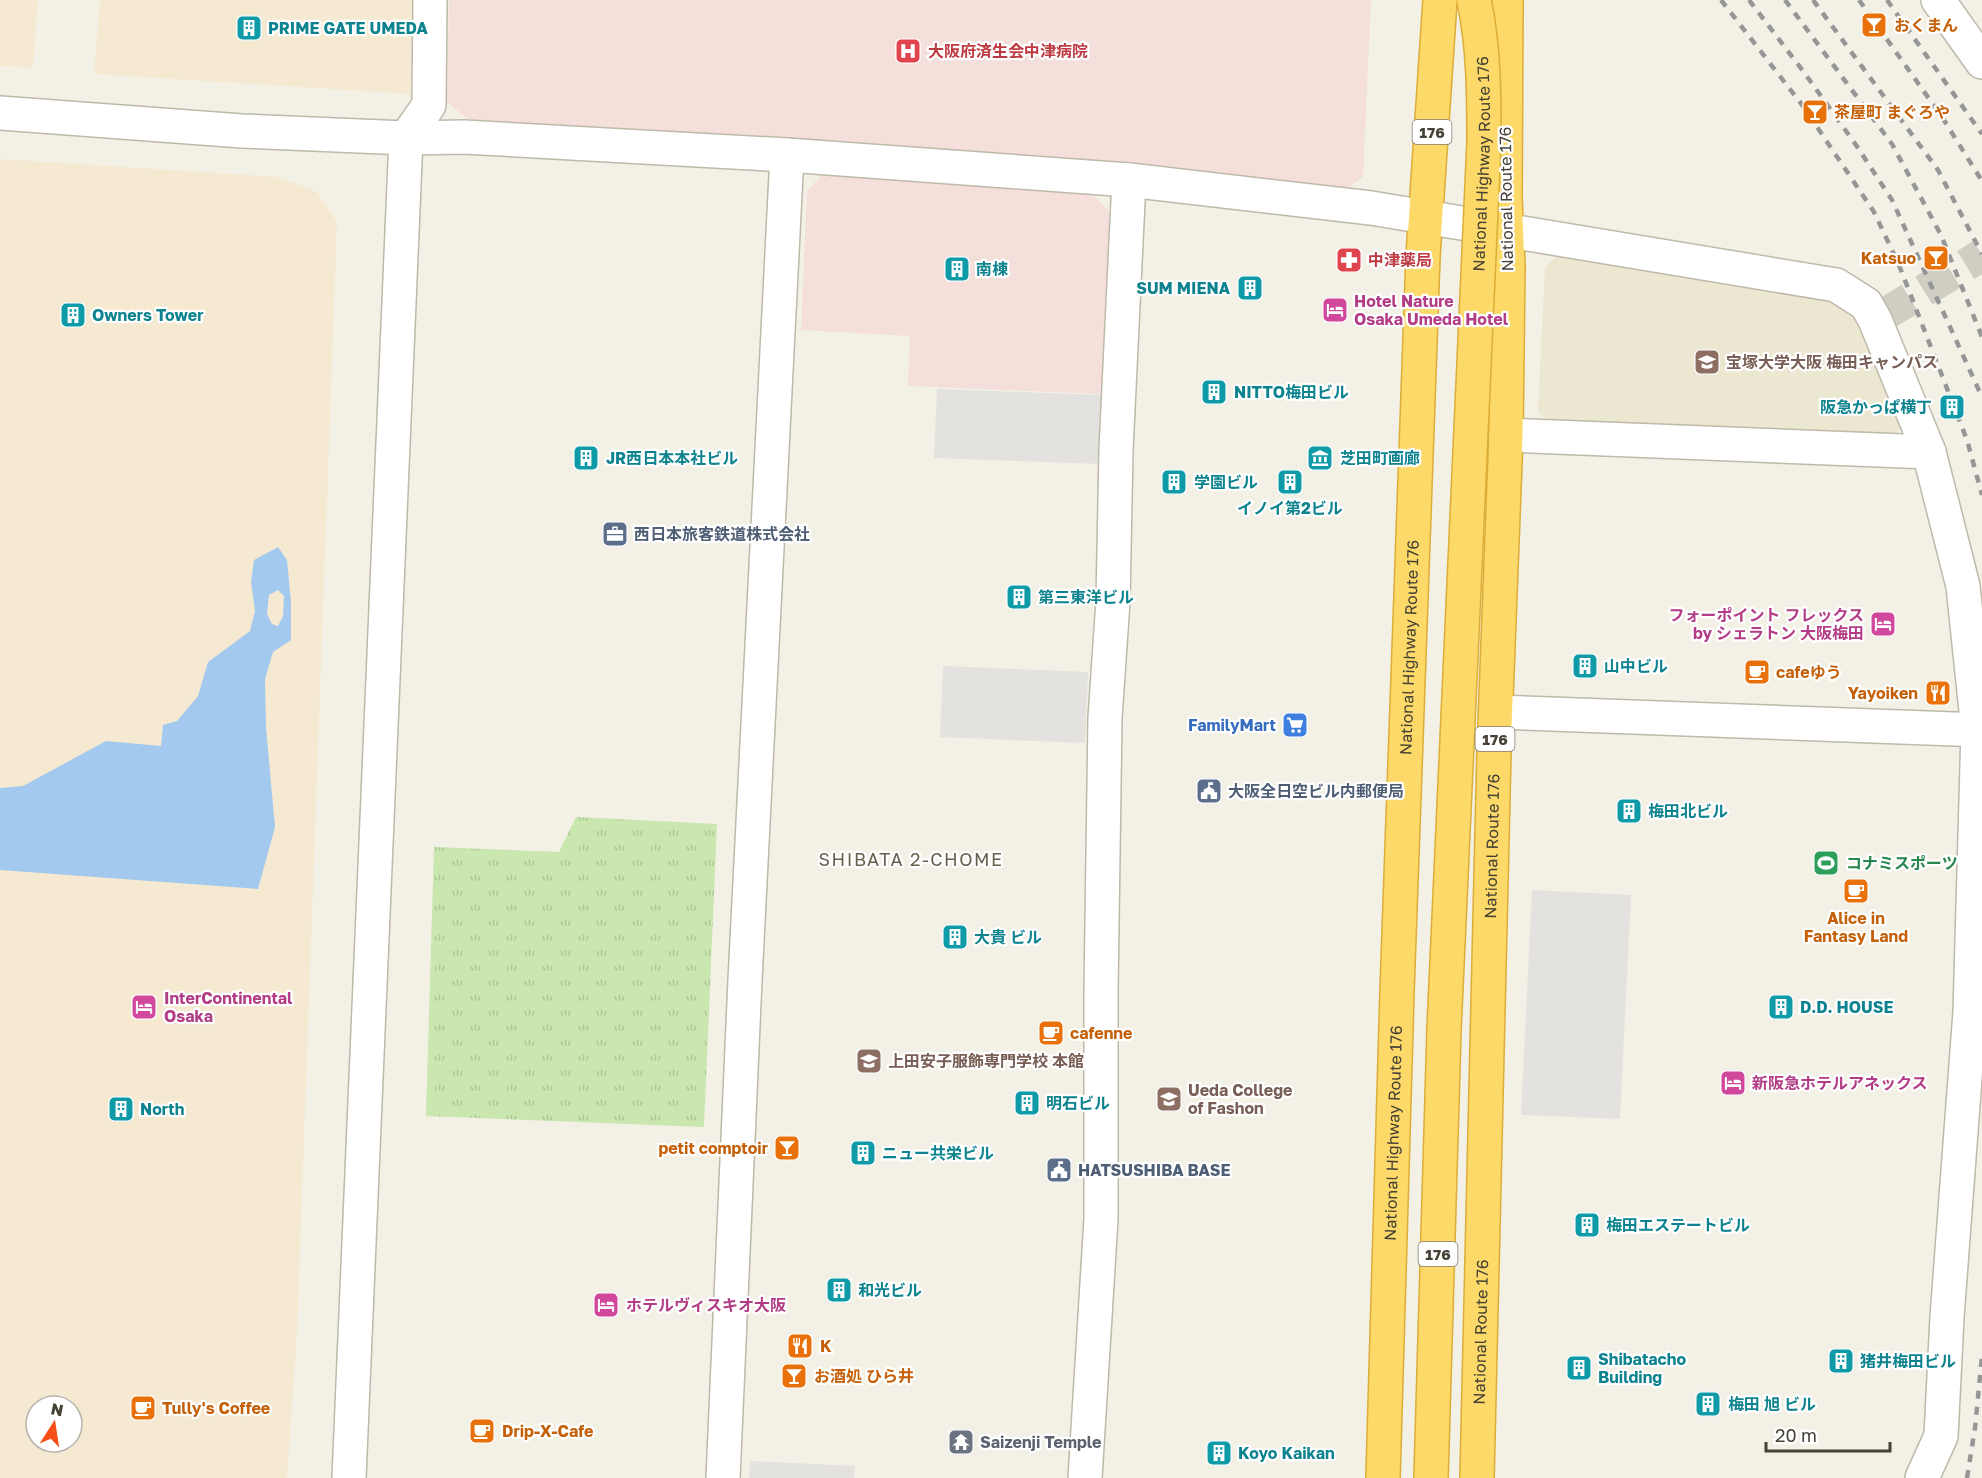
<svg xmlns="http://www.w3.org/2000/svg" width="1982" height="1478" font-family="'Golos Text','Noto Sans JP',sans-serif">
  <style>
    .commercial { fill: #f5e9d1; fill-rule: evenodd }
    .education { fill: #ece7d0 }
    .medical { fill: #f4dfda }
    .grass { fill: url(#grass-tufts) }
    .parking { fill: #e4e2de }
    .water { fill: #a3c9ef; fill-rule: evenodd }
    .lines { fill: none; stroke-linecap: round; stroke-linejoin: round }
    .minor-tunnel { stroke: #d0cdc3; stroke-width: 33; stroke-dasharray: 33 16; stroke-linecap: butt }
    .minor-casing { stroke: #beb9a9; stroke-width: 36 }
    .highway-casing { stroke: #dcae37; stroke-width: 36 }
    .minor { stroke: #fff; stroke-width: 33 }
    .highway { stroke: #fcd968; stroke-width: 33 }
    .rail { stroke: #969696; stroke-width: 4.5; stroke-dasharray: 8 8; stroke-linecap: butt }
    .highway-bridge-casing { stroke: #dcae37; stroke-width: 36; stroke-linecap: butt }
    .highway-bridge { stroke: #fcd968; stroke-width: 33 }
    .labels { text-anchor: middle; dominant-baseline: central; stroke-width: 4.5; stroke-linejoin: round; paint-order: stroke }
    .shield { fill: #fff; stroke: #7e7a72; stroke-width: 1.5 }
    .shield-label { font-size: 15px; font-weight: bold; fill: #464135 }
    .food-label { font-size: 16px; font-weight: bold; fill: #c56008; stroke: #fff; text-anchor: start }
    .culture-label { font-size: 16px; font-weight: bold; fill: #0d838f; stroke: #fff; text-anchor: start }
    .health-label { font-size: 16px; font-weight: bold; fill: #be3a42; stroke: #fff; text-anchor: start }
    .street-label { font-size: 16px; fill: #464135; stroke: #fff }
    .hotel-label { font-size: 16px; font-weight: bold; fill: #b23c85; stroke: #fff; text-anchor: start }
    .education-label { font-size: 16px; font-weight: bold; fill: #785e54; stroke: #fff; text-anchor: start }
    .service-label { font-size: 16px; font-weight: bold; fill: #4e5e75; stroke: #fff; text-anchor: start }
    .shop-label { font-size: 16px; font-weight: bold; fill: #366cbe; stroke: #fff; text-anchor: end }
    .leisure-label { font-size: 16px; font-weight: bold; fill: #27864d; stroke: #fff; text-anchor: start }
    .worship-label { font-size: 16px; font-weight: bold; fill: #5b616d; stroke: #fff; text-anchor: start }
    .neighbourhood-label { font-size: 18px; letter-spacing: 1.5px; fill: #68604d; stroke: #fff }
  </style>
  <defs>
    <pattern id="grass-tufts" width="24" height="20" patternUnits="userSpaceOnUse" patternTransform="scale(1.5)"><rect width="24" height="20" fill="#c9e7af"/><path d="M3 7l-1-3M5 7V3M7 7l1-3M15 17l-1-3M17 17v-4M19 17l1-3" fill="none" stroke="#aec797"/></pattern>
  </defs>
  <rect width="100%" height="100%" fill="#f3f0e6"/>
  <g class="commercial">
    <polygon points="0,0 38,0 33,68 0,66"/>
    <polygon points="100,0 412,0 411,94 94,74"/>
    <path d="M0 159 278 177 317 192 337 222 297 1333 287 1478H0ZM36 1406H72V1442H36Z"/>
  </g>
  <polygon class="education" points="1559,254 1837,302 1853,313 1901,428 1888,439 1554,426 1538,412 1545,267"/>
  <g class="medical">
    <polygon points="449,0 1371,0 1363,177 1341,192 1124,162 470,121 447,102"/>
    <polygon points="822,175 1091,193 1113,215 1103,394 908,386 910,336 801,330 807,191"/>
  </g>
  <polygon class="grass" points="576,817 717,824 704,1127 426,1116 434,847 559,852"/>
  <g class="parking">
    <polygon points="937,389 1105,395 1102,464 934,458"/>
    <polygon points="943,666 1088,672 1085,743 940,737"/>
    <polygon points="1532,890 1631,895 1620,1119 1521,1115"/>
    <polygon points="750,1461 855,1466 854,1478 749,1478"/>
  </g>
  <path class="water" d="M278 547 287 560 291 602V640L273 652 265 679 266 728 275 827 258 889 0 870V788L23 786 106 741 161 746 163 725 177 721 198 696 208 662 250 631 255 611 251 582 254 560ZM278 590 284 596 283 616 278 626 272 624 267 614 269 595Z"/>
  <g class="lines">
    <polyline class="minor-tunnel" points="1882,316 1982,255"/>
    <g class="minor-casing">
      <g id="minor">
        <polyline points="1938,0 1982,62"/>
        <polyline points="0,113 242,131 406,138 464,137 787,155 1129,180 1371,208 1836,285 1866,304 1875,320 1929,452 1963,586 1978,730 1970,1012 1947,1317 1941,1436 1922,1478"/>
        <polyline points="1506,435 1929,452"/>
        <polyline points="1496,712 1982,730"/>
        <polyline points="349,1478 406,138 429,105 430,0"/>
        <polyline points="723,1478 745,980 787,155"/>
        <polyline points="1085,1478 1101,1219 1101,991 1105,718 1113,601 1116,450 1129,180"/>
      </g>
    </g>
    <g class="highway-casing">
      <g id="highway">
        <path id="s1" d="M1383 1478 1397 992 1423 256 1440 0"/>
        <polyline points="1431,1478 1444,1030"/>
        <path id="s2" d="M1477 1478 1494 751 1506 435 1508 265 1505 197 1506 0"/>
      </g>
    </g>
    <use href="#minor" class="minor"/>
    <use href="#highway" class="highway"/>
    <g class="rail">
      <polyline points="1721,0 1803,106 1874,212 1899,265 1967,440 1982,495"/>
      <polyline points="1749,0 1803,71 1856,145 1892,200 1982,397"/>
      <polyline points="1785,0 1892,144 1941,235 1982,337"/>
      <polyline points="1813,0 1938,170 1982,254"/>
      <polyline points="1859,0 1942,117 1982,181"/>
      <polyline points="1887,0 1982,134"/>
      <polyline points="1967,1478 1975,1428 1982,1356"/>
    </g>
    <g class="highway-bridge-casing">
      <g id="highway-bridge">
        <path id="s3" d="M1444 1030 1484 142C1484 95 1484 47 1474 0"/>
      </g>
    </g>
    <use href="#highway-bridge" class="highway-bridge"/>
  </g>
  <defs>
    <g id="bar-square" transform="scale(1.35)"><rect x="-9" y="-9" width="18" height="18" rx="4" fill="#e8710a" stroke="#fff"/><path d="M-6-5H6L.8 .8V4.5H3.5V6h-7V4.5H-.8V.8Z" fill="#fff"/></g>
    <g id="building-square" transform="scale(1.35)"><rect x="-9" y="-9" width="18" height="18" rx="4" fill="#0f9aa8" stroke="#fff"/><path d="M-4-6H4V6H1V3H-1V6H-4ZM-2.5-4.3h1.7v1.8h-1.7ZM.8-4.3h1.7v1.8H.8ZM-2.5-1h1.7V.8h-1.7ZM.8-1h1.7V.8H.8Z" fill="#fff"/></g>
    <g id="hospital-square" transform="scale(1.35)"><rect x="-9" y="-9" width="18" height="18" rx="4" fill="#e0444e" stroke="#fff"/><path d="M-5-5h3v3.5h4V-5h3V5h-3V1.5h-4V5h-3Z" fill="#fff"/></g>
    <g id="pharmacy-square" transform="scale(1.35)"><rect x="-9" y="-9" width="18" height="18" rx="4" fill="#e0444e" stroke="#fff"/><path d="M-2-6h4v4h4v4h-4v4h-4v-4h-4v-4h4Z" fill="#fff"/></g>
    <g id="hotel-square" transform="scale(1.35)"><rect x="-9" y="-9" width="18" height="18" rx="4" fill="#d1479c" stroke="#fff"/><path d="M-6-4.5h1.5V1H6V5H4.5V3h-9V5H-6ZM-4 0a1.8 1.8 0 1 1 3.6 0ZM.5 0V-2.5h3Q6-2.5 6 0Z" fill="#fff"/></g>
    <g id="university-square" transform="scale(1.35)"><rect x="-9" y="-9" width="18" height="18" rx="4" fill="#8d6e63" stroke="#fff"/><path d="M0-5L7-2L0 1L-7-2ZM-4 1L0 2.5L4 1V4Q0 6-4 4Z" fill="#fff"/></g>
    <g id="museum-square" transform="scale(1.35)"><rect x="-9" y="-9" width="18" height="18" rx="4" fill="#0f9aa8" stroke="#fff"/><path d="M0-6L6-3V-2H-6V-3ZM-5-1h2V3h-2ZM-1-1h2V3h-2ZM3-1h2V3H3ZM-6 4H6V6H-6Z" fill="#fff"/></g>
    <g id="office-square" transform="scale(1.35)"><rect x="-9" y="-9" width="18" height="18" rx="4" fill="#5c6f8a" stroke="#fff"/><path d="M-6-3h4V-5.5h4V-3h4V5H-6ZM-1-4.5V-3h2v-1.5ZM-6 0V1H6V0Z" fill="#fff"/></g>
    <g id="cafe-square" transform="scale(1.35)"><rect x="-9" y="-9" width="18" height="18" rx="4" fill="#e8710a" stroke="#fff"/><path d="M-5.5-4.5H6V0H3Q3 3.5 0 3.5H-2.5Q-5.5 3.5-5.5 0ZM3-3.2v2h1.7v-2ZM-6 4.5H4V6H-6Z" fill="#fff"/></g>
    <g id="restaurant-square" transform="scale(1.35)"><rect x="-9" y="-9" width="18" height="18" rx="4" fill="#e8710a" stroke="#fff"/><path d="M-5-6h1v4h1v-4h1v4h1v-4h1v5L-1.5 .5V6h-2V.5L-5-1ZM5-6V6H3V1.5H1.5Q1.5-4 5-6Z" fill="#fff"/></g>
    <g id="supermarket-square" transform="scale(1.35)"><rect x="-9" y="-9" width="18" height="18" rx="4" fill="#3f7fe0" stroke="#fff"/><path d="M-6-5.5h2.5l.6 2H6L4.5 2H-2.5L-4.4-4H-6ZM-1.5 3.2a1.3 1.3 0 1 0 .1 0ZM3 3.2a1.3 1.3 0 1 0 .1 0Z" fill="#fff"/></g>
    <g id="civic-square" transform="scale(1.35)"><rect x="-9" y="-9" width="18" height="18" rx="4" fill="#5c6f8a" stroke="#fff"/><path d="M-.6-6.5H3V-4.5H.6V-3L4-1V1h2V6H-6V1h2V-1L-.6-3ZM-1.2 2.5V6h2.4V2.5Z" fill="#fff"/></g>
    <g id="stadium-square" transform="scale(1.35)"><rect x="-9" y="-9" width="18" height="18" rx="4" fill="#2e9e5b" stroke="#fff"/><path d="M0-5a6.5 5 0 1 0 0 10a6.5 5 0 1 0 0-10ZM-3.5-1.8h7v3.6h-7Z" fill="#fff"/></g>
    <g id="temple-square" transform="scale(1.35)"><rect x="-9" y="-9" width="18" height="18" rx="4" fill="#6b7280" stroke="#fff"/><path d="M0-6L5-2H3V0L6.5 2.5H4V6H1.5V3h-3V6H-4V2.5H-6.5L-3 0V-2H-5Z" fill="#fff"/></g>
  </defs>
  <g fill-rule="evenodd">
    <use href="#bar-square" x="1874" y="25"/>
    <use href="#building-square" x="249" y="28"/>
    <use href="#hospital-square" x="908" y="51"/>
    <use href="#bar-square" x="1815" y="112"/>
    <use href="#bar-square" x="1936" y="258"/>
    <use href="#pharmacy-square" x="1349" y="260"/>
    <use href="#building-square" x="957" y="269"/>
    <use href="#building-square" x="1250" y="288"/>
    <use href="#hotel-square" x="1335" y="310"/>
    <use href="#building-square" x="73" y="315"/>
    <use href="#university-square" x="1707" y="362"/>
    <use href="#building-square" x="1214" y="392"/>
    <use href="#building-square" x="1952" y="407"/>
    <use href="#building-square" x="586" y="458"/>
    <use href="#museum-square" x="1320" y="458"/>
    <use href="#building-square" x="1174" y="482"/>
    <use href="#building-square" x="1290" y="482"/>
    <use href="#office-square" x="615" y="534"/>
    <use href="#building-square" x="1019" y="597"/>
    <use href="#hotel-square" x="1883" y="624"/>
    <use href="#building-square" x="1585" y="666"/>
    <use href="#cafe-square" x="1757" y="672"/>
    <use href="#restaurant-square" x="1938" y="693"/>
    <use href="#supermarket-square" x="1295" y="725"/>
    <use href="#civic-square" x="1209" y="791"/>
    <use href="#building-square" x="1629" y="811"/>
    <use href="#stadium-square" x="1826" y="863"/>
    <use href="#cafe-square" x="1856" y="891"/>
    <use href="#building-square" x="955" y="937"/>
    <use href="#hotel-square" x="144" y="1007"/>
    <use href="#building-square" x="1781" y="1007"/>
    <use href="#cafe-square" x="1051" y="1033"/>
    <use href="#university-square" x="869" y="1061"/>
    <use href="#hotel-square" x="1733" y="1083"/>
    <use href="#university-square" x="1169" y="1099"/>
    <use href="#building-square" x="1027" y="1103"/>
    <use href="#building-square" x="121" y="1109"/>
    <use href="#bar-square" x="787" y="1148"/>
    <use href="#building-square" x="863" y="1153"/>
    <use href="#civic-square" x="1059" y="1170"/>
    <use href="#building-square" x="1587" y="1225"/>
    <use href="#building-square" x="839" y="1290"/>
    <use href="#hotel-square" x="606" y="1305"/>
    <use href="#restaurant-square" x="800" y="1346"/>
    <use href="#building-square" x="1841" y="1361"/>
    <use href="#building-square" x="1579" y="1368"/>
    <use href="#bar-square" x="794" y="1376"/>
    <use href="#building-square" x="1708" y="1404"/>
    <use href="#cafe-square" x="143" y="1408"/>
    <use href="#cafe-square" x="482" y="1431"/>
    <use href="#temple-square" x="961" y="1442"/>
    <use href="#building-square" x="1219" y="1453"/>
  </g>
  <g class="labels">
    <g class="shield">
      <rect x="1412.5" y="120" width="39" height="24" rx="4.5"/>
      <rect x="1475.5" y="727" width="39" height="24" rx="4.5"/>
      <rect x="1418.5" y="1242" width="39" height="24" rx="4.5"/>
    </g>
    <g class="shield-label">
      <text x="1432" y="132">176</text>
      <text x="1495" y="739">176</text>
      <text x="1438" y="1254">176</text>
    </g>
    <g class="food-label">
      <text x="1894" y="25">おくまん</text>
      <text x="1834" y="112">茶屋町 まぐろや</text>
      <text x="1916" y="258" text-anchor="end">Katsuo</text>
      <text x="1776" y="672">cafeゆう</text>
      <text x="1918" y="693" text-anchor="end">Yayoiken</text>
      <text x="1856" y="918" text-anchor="middle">Alice in<tspan x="1856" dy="18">Fantasy Land</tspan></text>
      <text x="1070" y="1033">cafenne</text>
      <text x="768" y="1148" text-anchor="end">petit comptoir</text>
      <text x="820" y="1346">K</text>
      <text x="814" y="1376">お酒処 ひら井</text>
      <text x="162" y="1408">Tully's Coffee</text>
      <text x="502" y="1431">Drip-X-Cafe</text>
    </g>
    <g class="culture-label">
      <text x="268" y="28">PRIME GATE UMEDA</text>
      <text x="976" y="269">南棟</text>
      <text x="1230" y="288" text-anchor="end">SUM MIENA</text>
      <text x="92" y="315">Owners Tower</text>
      <text x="1234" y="392">NITTO梅田ビル</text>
      <text x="1932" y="407" text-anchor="end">阪急かっぱ横丁</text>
      <text x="606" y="458">JR西日本本社ビル</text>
      <text x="1340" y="458">芝田町画廊</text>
      <text x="1194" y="482">学園ビル</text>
      <text x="1290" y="508" text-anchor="middle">イノイ第2ビル</text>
      <text x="1038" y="597">第三東洋ビル</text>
      <text x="1604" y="666">山中ビル</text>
      <text x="1648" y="811">梅田北ビル</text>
      <text x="974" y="937">大貴 ビル</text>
      <text x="1800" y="1007">D.D. HOUSE</text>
      <text x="1046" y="1103">明石ビル</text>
      <text x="140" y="1109">North</text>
      <text x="882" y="1153">ニュー共栄ビル</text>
      <text x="1606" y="1225">梅田エステートビル</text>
      <text x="858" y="1290">和光ビル</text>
      <text x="1598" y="1359">Shibatacho<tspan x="1598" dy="18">Building</tspan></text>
      <text x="1860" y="1361">猪井梅田ビル</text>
      <text x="1728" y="1404">梅田 旭 ビル</text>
      <text x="1238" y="1453">Koyo Kaikan</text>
    </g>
    <g class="health-label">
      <text x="928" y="51">大阪府済生会中津病院</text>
      <text x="1368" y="260">中津薬局</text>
    </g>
    <g class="street-label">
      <text stroke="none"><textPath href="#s3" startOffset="867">National Highway Route 176</textPath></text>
      <text transform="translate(1506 199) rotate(-91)">National Route 176</text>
      <text stroke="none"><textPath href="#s1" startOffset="831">National Highway Route 176</textPath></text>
      <text stroke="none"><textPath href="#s2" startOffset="632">National Route 176</textPath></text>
      <text stroke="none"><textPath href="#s1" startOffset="345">National Highway Route 176</textPath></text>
      <text stroke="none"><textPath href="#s2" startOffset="146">National Route 176</textPath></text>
    </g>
    <g class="hotel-label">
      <text x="1354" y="301">Hotel Nature<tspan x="1354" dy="18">Osaka Umeda Hotel</tspan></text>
      <text x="1864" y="615" text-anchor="end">フォーポイント フレックス<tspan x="1864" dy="18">by シェラトン 大阪梅田</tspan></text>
      <text x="164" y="998">InterContinental<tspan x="164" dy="18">Osaka</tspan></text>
      <text x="1752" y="1083">新阪急ホテルアネックス</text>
      <text x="626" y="1305">ホテルヴィスキオ大阪</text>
    </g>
    <g class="education-label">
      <text x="1726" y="362">宝塚大学大阪 梅田キャンパス</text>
      <text x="888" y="1061">上田安子服飾専門学校 本館</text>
      <text x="1188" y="1090">Ueda College<tspan x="1188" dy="18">of Fashon</tspan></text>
    </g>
    <g class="service-label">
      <text x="634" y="534">西日本旅客鉄道株式会社</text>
      <text x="1228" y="791">大阪全日空ビル内郵便局</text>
      <text x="1078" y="1170">HATSUSHIBA BASE</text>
    </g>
    <g class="shop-label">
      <text x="1276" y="725">FamilyMart</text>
    </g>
    <g class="leisure-label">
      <text x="1846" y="863">コナミスポーツ</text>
    </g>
    <g class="worship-label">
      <text x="980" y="1442">Saizenji Temple</text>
    </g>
    <g class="neighbourhood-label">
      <text x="911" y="859">SHIBATA 2-CHOME</text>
    </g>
  </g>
  <g transform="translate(54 1424) rotate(12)"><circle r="28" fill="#ffffff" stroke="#b5b3ae" stroke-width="1.5"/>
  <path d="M0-4.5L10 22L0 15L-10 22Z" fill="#f84f18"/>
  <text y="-9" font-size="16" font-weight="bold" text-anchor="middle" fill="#464135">N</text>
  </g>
  <path d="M1766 1442v9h124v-9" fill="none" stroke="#464135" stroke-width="3"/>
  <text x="1775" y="1442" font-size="18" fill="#464135" stroke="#ffffff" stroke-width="4.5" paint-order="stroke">20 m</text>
</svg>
